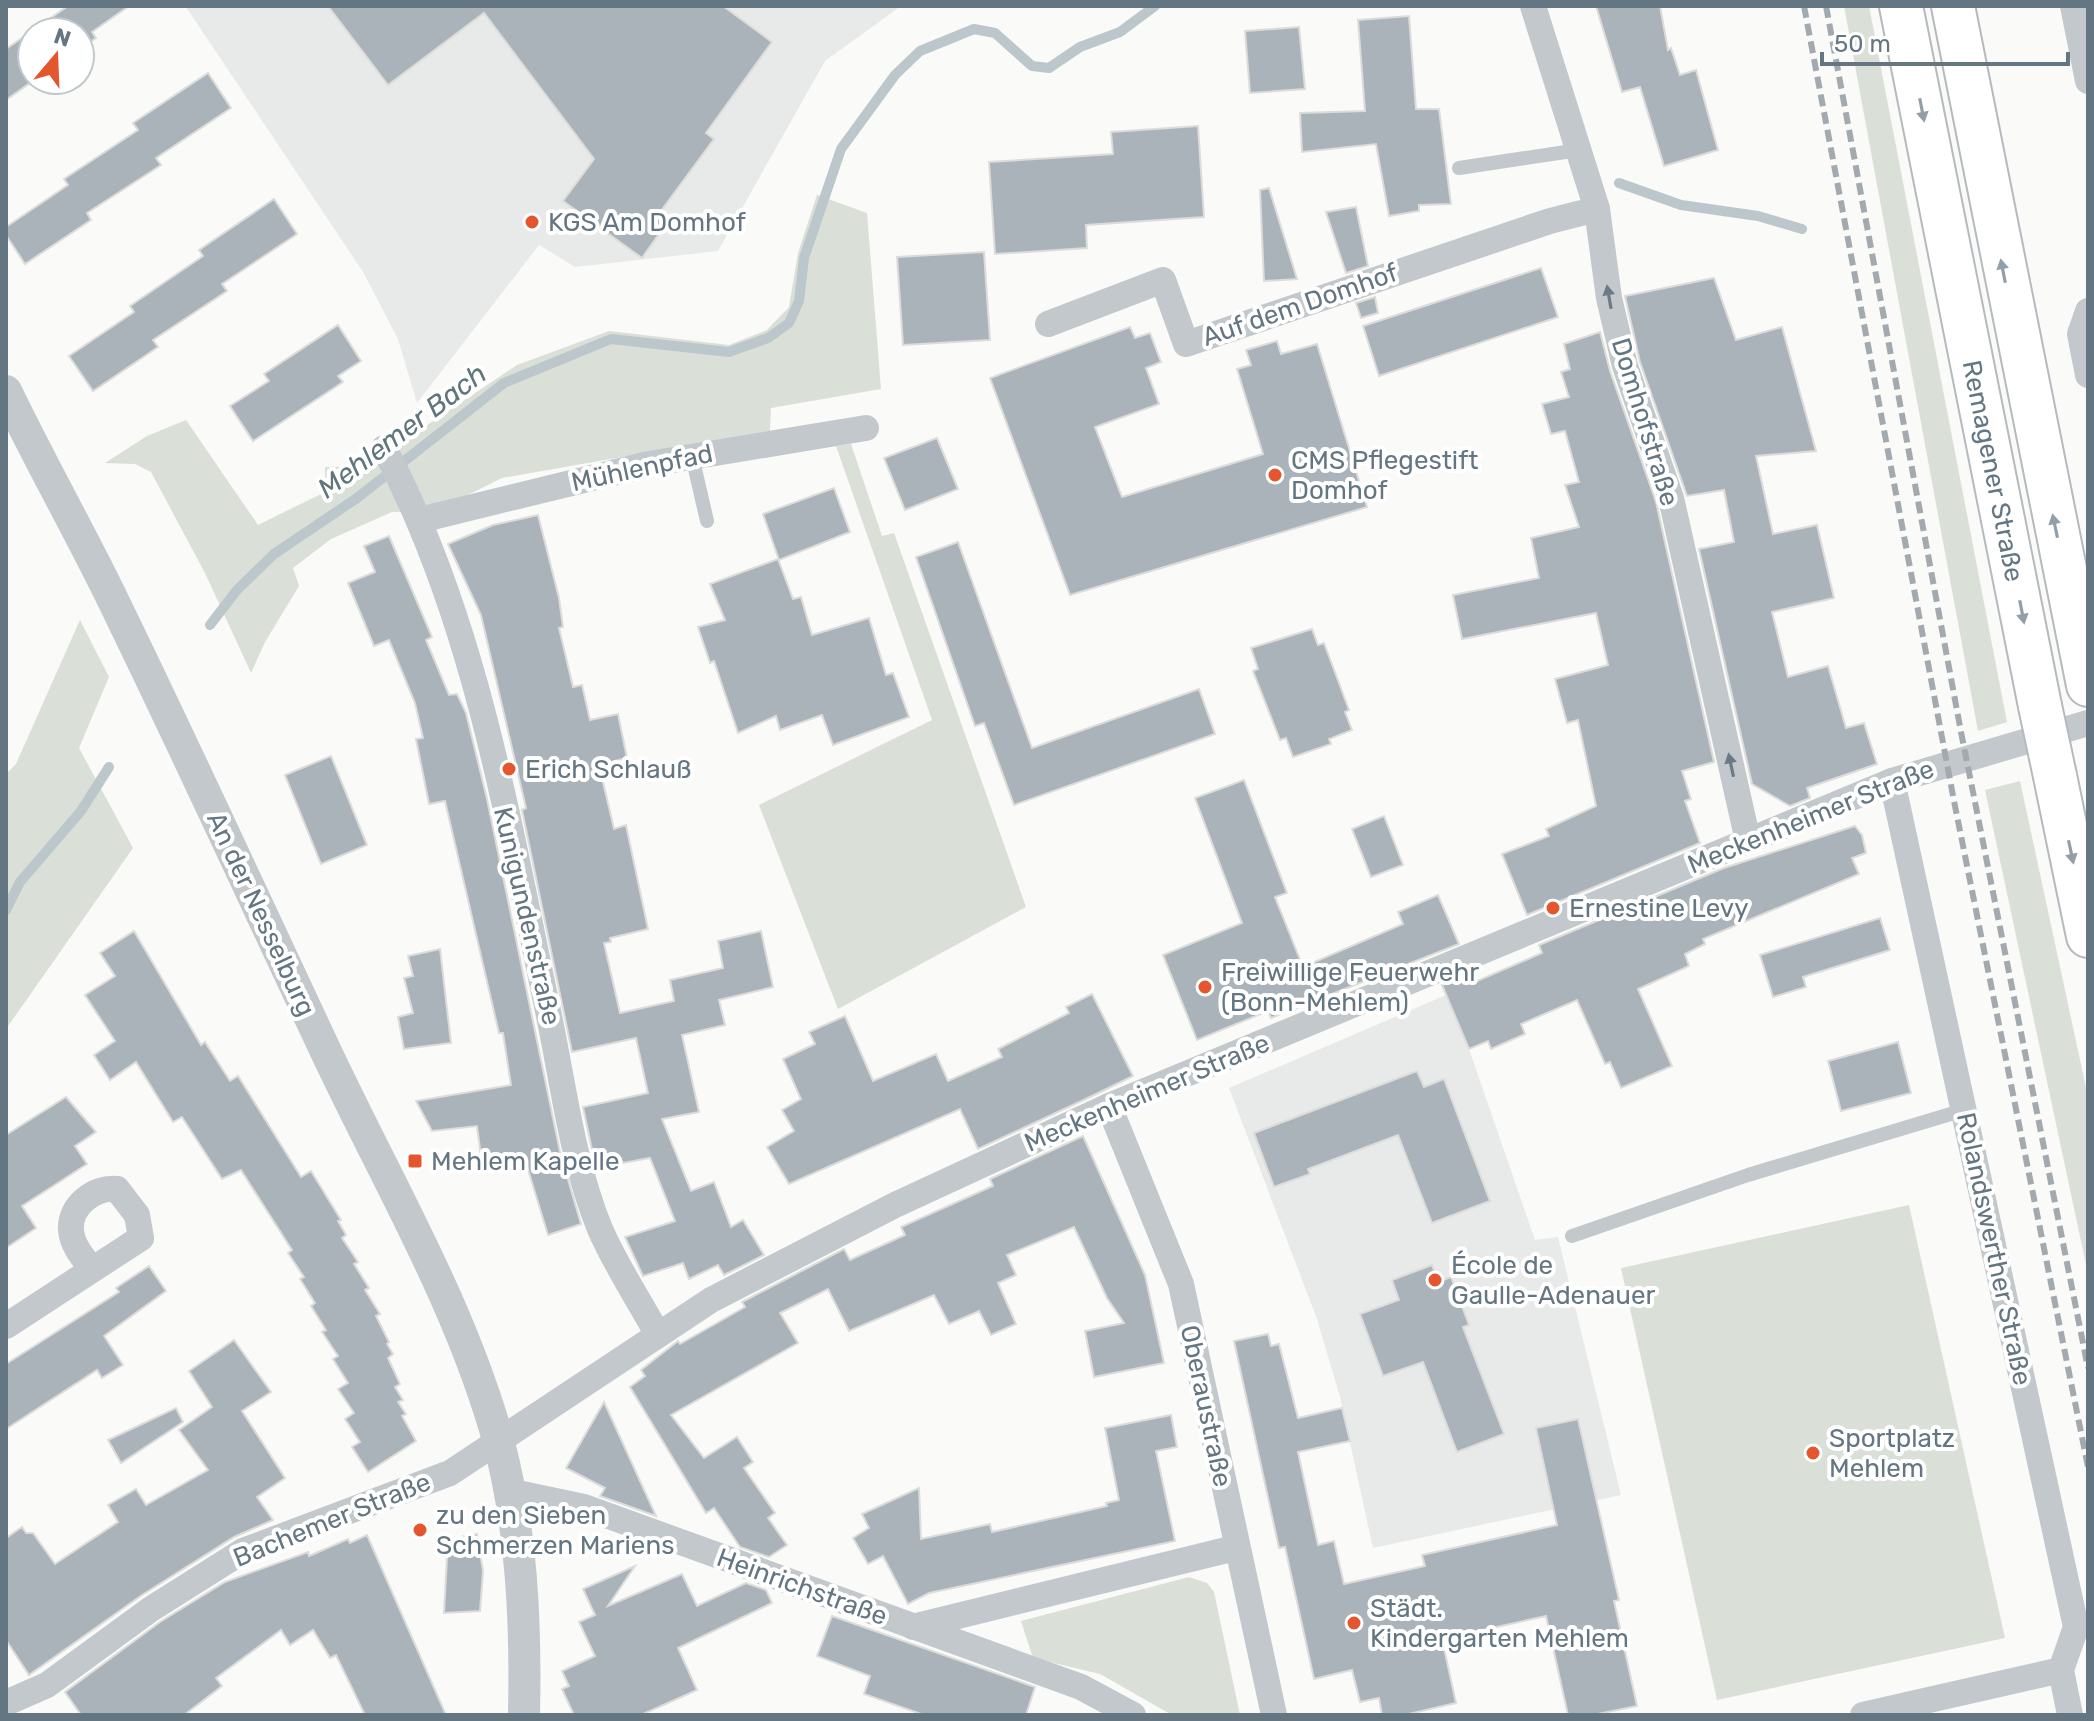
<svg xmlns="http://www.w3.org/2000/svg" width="2094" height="1721" font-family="Rubik,sans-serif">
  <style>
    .built { fill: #e8e9e9 }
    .green { fill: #dadfd7 }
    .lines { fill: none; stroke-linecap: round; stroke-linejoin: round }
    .stream { stroke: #bbc7cb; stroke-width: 10 }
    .building { fill: #aab3b9; stroke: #dcdcda; stroke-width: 2 }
    .primary-casing { stroke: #b5babe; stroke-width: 46 }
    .service { stroke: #c3c8cc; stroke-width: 14 }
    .minor { stroke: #c3c8cc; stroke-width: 26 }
    .tertiary { stroke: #c3c8cc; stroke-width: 32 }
    .primary { stroke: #fff; stroke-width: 42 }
    .rail { stroke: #a2aab0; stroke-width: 6; stroke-dasharray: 12 6; stroke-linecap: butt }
    .primary-bridge-casing { stroke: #b5babe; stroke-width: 46; stroke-linecap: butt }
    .primary-bridge { stroke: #fff; stroke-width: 42 }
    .oneway { fill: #939fa8 }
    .oneway2 { fill: #6a7a87 }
    .poi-dot { fill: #e4572e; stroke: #fff; stroke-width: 3 }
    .labels { text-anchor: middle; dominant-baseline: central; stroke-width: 8; stroke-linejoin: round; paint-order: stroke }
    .poi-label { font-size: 26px; fill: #657683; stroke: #fff; text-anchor: start }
    .street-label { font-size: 26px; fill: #657683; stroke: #fff }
    .water-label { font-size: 28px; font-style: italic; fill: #60757c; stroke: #fff }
  </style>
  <rect width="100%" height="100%" fill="#fafaf8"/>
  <g class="built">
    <polygon points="901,6 825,61 718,251 575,267 539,245 417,403 398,339 363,272 186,7"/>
    <polygon points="1446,995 1469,1049 1535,1240 1558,1237 1621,1495 1373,1548 1340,1397 1317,1319 1229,1088"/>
  </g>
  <g class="green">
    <polygon points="1844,6 1869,6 2007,722 1978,731"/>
    <polygon points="817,195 867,213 881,389 771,408 770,431 502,478 435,511 392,512 331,539 293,568 299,586 265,642 251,673 205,573 151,472 135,464 105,463 147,436 186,420 258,525 325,492 325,467 377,466 399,444 517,365 609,331 729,345 767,330 789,307 798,253"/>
    <polygon points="851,444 882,536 894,533 1026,907 838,1009 759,805 932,720 836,446"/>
    <polygon points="80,620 109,677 79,748 133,848 6,1029 6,774 16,764"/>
    <polygon points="2020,781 2088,1097 2088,1274 1985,790"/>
    <polygon points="1909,1205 2005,1638 1717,1700 1621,1268"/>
    <polygon points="1189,1577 1207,1583 1214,1592 1240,1715 1172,1715 1100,1674 1033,1658 1021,1621"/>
  </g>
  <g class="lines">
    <g class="stream">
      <polyline points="1619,183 1681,205 1758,216 1802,229"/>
      <polyline points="210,625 237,590 274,554 357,498 504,383 611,339 729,352 768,338 789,323 799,301 804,258 841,149 895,75 920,51 974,29 995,33 1032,66 1049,68 1080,47 1120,32 1155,6"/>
      <polyline points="6,910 20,882 81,811 109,767"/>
    </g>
  </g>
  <g class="building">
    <polygon points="68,6 129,6 92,32 96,38 80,49 80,32 32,32 34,80 6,100 6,49"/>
    <polygon points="328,6 723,6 772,42 706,133 714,139 661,211 671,217 642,258 563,201 594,159 484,13 388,85"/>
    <polygon points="1596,6 1660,6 1668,50 1671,48 1680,75 1696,70 1718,150 1664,166 1640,87 1622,92"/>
    <polygon points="1409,16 1416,109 1439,109 1451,204 1419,205 1419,211 1389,216 1376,144 1302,152 1300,113 1365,111 1358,20"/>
    <polygon points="1299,27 1305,89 1250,93 1245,31"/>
    <polygon points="208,73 231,108 156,158 161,165 87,213 91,220 25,264 6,235 6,227 68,185 64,179 138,130 133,123"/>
    <polygon points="1198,126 1204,217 1086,225 1087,248 995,254 989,162 1113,154 1111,132"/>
    <polygon points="1269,188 1297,279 1264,281 1260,190"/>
    <polygon points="274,199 297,234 222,284 227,291 153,340 158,347 93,391 69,356 134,312 130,306 203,256 199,250"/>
    <polygon points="1356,207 1368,266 1346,273 1326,212"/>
    <polygon points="984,252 990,340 903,345 897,257"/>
    <polygon points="1541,268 1558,317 1379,376 1363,326"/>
    <polygon points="1714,278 1736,340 1782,327 1816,451 1756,456 1773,534 1817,525 1834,598 1772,612 1788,677 1828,666 1846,728 1864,723 1877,764 1807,788 1810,798 1790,806 1752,784 1699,549 1734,542 1724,490 1687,496 1640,362 1625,296"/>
    <polygon points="1375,297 1378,313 1361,318 1356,303"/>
    <polygon points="338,325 361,361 338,376 343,382 253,441 230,406 269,381 264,374"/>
    <polygon points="1130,327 1135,338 1150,333 1161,362 1146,368 1159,404 1095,427 1122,497 1263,454 1237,369 1251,365 1246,350 1277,341 1281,354 1317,344 1367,507 1070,595 990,378"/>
    <polygon points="1600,332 1610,371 1656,502 1714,762 1682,771 1691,799 1685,801 1700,843 1527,915 1502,854 1549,836 1546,829 1596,806 1578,720 1567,723 1555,679 1608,665 1596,613 1462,639 1453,595 1539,578 1531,538 1579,527 1565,485 1579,482 1565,431 1551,434 1542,404 1569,397 1561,372 1570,369 1564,344"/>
    <polygon points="937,438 958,489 905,510 884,458"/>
    <polygon points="834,488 850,532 779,560 763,514"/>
    <polygon points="538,515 559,598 563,627 559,628 573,687 582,685 590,720 618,714 627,758 599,765 614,829 626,825 648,929 610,938 611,942 604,943 620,1013 674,1001 670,980 723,968 718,941 761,931 773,987 719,1000 725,1025 682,1035 699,1112 662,1119 691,1191 714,1182 731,1227 743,1220 764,1255 724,1275 718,1265 689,1279 683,1263 643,1276 625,1237 675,1221 650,1158 623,1163 619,1156 595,1161 591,1145 583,1107 648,1093 636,1038 572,1052 522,810 526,808 481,615 448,544 493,525"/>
    <polygon points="389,536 432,637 426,640 449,695 457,694 466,713 487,799 560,1152 581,1224 548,1235 527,1166 483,1172 477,1126 432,1131 416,1101 511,1085 503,1033 499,1033 445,801 429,804 416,739 423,738 415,703 389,640 374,646 348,583 375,572 364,546"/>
    <polygon points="958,542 1032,748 1199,689 1215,734 1014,805 984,723 975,726 916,557"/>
    <polygon points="778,559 793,599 801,597 812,635 869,618 886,675 893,673 909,717 833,745 822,715 780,730 776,716 738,733 714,661 710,663 698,627 725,620 710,584"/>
    <polygon points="1312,629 1318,645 1324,643 1349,710 1345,712 1352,730 1329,739 1331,744 1293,757 1286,738 1280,740 1253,671 1258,669 1251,648"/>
    <polygon points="331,756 367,845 321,864 285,775"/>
    <polygon points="1244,780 1287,893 1275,897 1303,967 1403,924 1398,912 1438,895 1459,944 1271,1018 1268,1011 1197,1040 1163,955 1242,923 1195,798"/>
    <polygon points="1384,816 1403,865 1371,877 1352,829"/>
    <polygon points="1855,826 1862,835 1866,853 1852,858 1859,874 1703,939 1705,944 1685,954 1689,966 1638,989 1672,1066 1621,1088 1610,1062 1605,1064 1577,1000 1521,1024 1525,1034 1491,1049 1488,1041 1469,1049 1442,985 1471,973 1475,982 1542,953 1539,945 1724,868"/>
    <polygon points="1880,918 1890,950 1803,977 1806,987 1773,997 1760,955"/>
    <polygon points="134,931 201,1045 205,1042 230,1081 238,1076 301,1177 311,1171 341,1220 338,1221 346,1235 342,1238 358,1262 354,1264 369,1288 365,1290 380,1314 376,1316 389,1342 387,1344 393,1354 388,1358 400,1384 395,1387 403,1400 398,1402 406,1414 402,1416 416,1441 368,1472 352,1447 360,1442 345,1419 354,1413 338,1389 348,1383 333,1359 338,1356 322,1332 326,1330 311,1306 315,1303 300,1279 304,1277 288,1253 292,1250 241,1170 222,1179 182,1117 173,1122 136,1062 110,1080 94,1055 115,1041 85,995 115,976 100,953"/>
    <polygon points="440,949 451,1043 404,1049 398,1017 413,1013 404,978 413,976 408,956"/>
    <polygon points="1092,994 1133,1076 1090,1097 978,1149 960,1109 789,1184 767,1147 794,1131 782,1110 801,1099 783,1059 815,1044 809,1032 845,1016 873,1081 936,1054 948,1081 1002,1057 998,1049 1069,1013 1066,1007"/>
    <polygon points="1898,1042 1911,1093 1841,1111 1828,1061"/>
    <polygon points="1417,1071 1424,1087 1444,1079 1490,1201 1432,1223 1398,1135 1308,1169 1310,1174 1274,1187 1254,1133"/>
    <polygon points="66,1097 96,1132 75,1146 87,1164 22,1206 36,1228 6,1248 6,1135"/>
    <polygon points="1083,1136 1145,1275 1164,1363 1094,1377 1085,1331 1124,1323 1107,1298 1074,1227 1007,1255 1016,1275 998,1283 1016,1324 991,1335 979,1311 949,1324 934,1295 849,1331 828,1289 780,1313 798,1343 671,1415 704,1458 737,1437 753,1462 744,1468 775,1513 768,1518 787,1545 769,1557 740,1547 714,1508 706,1513 630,1387 645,1376 641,1370 678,1341 680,1344 745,1307 742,1302 844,1249 850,1260 905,1235 901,1227 993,1186 990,1179"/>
    <polygon points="1432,1265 1438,1282 1451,1277 1469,1325 1463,1327 1504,1434 1457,1452 1423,1362 1383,1376 1360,1314 1399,1300 1392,1280"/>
    <polygon points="149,1266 166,1291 104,1336 123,1365 102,1378 97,1370 6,1429 6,1364 119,1292 116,1288"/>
    <polygon points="1268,1334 1271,1346 1279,1344 1298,1418 1342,1408 1350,1441 1298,1452 1318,1545 1334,1541 1344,1584 1425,1566 1422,1555 1557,1525 1536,1428 1578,1419 1619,1600 1614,1601 1637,1706 1593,1715 1568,1715 1546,1616 1442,1639 1456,1703 1404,1715 1382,1715 1379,1698 1360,1702 1352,1670 1314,1679 1285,1547 1279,1548 1234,1341"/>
    <polygon points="234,1340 271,1392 242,1411 285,1478 257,1497 273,1520 234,1537 142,1595 29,1675 6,1640 6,1538 22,1527 26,1533 33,1533 55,1564 118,1522 108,1505 136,1489 146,1505 208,1470 179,1430 212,1407 189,1371"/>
    <polygon points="604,1402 656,1516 600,1496 605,1488 566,1468"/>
    <polygon points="176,1408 183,1422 121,1463 108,1440"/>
    <polygon points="1171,1415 1177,1447 1156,1451 1175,1541 929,1593 908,1604 883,1556 868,1564 853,1538 869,1528 862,1514 919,1488 921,1539 990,1524 992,1532 1107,1506 1106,1503 1119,1500 1105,1428"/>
    <polygon points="477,1534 483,1571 480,1611 444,1613 448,1539"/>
    <polygon points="367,1535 446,1715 365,1715 336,1655 330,1658 313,1630 290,1645 281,1630 216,1678 222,1686 184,1715 81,1715 65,1692 160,1622 225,1582 308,1552 309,1556 348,1539 350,1543"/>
    <polygon points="635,1566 608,1606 682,1574 697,1606 746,1583 766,1590 772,1603 678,1648 697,1690 641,1715 574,1715 562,1689 569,1686 562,1671 595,1656 579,1622 595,1615 583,1589"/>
    <polygon points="832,1616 1035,1687 1026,1715 924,1715 864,1694 870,1676 817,1656"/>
  </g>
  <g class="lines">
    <g class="primary-casing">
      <g id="primary">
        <path id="s1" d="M1901 6 2040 706"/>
        <polyline points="1953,6 2088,685"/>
        <polyline points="2055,776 2088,936"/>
      </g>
    </g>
    <g class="service">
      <polyline points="1459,168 1579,150"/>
      <polyline points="692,456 707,521"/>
      <polyline points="1572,1236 1748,1175 1964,1110"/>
    </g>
    <g class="minor">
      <polyline points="1533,6 1597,209 1609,298 1625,366 1671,498 1748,841"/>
      <polyline points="2073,6 2088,81"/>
      <polyline points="2088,311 2080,334 2088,375"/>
      <polyline points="1048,324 1163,280 1186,344 1550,221 1597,209"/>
      <path d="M384 448C476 621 508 822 548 1011 563 1082 572 1161 600 1229 616 1266 639 1300 658 1335"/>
      <polyline points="420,520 649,464 866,428"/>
      <polyline points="1892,781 2076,1627 2061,1670 2070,1715"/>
      <polyline points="1109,1106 1181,1284 1274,1715"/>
      <path d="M6 1326 141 1238 137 1215 117 1189C95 1186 69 1206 71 1230 72 1245 83 1258 92 1269"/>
      <polyline points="508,1491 584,1507 1081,1687 1133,1715"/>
      <polyline points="913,1627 1235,1548"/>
      <polyline points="6,1703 47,1685 151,1609 243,1551 450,1473 711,1300 895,1205 1109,1106 1892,781 2088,723"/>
      <polyline points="1863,1715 2061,1670"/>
    </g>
    <path class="tertiary" d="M6 391C38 458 75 523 108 590 181 739 250 890 321 1041 382 1173 460 1301 499 1443 522 1531 526 1624 524 1715"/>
    <use href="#primary" class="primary"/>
    <g class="rail">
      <polyline points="1804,6 1954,801 2088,1467"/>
      <polyline points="1826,6 1961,732 2088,1368"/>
    </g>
    <g class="primary-bridge-casing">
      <polyline id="primary-bridge" points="2040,706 2055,776"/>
    </g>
    <use href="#primary-bridge" class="primary-bridge"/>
  </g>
  <defs><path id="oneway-solid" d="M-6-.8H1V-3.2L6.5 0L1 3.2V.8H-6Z" transform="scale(2)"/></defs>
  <g class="oneway">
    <use href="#oneway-solid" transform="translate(1922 110) rotate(79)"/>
    <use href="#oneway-solid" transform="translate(2003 271) rotate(-101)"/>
    <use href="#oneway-solid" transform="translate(2055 526) rotate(-102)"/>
    <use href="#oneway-solid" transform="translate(2022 612) rotate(79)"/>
    <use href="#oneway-solid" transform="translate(2071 852) rotate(78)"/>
  </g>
  <g class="oneway2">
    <use href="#oneway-solid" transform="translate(1609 297) rotate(-100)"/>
    <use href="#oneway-solid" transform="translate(1731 765) rotate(-102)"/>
  </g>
  <g class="poi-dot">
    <circle cx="532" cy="222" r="8"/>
    <circle cx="1275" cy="475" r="8"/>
    <circle cx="509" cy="769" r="8"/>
    <circle cx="1553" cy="908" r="8"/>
    <circle cx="1205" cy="987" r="8"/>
    <rect x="407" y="1153" width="16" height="16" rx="4"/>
    <circle cx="1435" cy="1280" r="8"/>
    <circle cx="1813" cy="1453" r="8"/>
    <circle cx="420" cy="1530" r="8"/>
    <circle cx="1354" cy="1623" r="8"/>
  </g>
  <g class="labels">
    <g class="poi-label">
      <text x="548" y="222">KGS Am Domhof</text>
      <text x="1291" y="460">CMS Pflegestift<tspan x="1291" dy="30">Domhof</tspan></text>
      <text x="525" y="769">Erich Schlauß</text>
      <text x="1569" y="908">Ernestine Levy</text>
      <text x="1221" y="972">Freiwillige Feuerwehr<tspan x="1221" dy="30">(Bonn-Mehlem)</tspan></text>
      <text x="431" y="1161">Mehlem Kapelle</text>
      <text x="1451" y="1265">École de<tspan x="1451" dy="30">Gaulle-Adenauer</tspan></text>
      <text x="1829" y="1438">Sportplatz<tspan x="1829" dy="30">Mehlem</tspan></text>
      <text x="436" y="1515">zu den Sieben<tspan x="436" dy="30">Schmerzen Mariens</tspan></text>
      <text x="1370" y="1608">Städt.<tspan x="1370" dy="30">Kindergarten Mehlem</tspan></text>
    </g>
    <g class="street-label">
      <text transform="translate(1300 305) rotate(-19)">Auf dem Domhof</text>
      <text transform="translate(1645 422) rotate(73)">Domhofstraße</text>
      <text transform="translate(642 468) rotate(-12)">Mühlenpfad</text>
      <text stroke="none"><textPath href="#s1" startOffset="474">Remagener Straße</textPath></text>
      <text transform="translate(1811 817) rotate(-22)">Meckenheimer Straße</text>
      <text transform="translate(261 914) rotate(65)">An der Nesselburg</text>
      <text transform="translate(527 916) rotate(77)">Kunigundenstraße</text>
      <text transform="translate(1147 1093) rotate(-23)">Meckenheimer Straße</text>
      <text transform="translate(1994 1249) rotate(78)">Rolandswerther Straße</text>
      <text transform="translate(1206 1406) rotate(78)">Oberaustraße</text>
      <text transform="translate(332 1520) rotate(-22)">Bachemer Straße</text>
      <text transform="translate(802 1587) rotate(20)">Heinrichstraße</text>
    </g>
    <g class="water-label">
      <text transform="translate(402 431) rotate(-37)">Mehlemer Bach</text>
    </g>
  </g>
  <rect width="2094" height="1721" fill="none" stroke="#657683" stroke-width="16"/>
  <g transform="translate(56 56) rotate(19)"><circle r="38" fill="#ffffff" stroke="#c1c8cd" stroke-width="2"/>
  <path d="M0-6L14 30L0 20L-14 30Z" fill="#e4572e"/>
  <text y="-12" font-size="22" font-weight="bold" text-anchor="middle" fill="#657683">N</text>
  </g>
  <path d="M1822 52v12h246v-12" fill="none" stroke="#657683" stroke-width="4"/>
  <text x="1834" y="52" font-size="24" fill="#657683" stroke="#ffffff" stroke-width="6" paint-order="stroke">50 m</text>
</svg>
